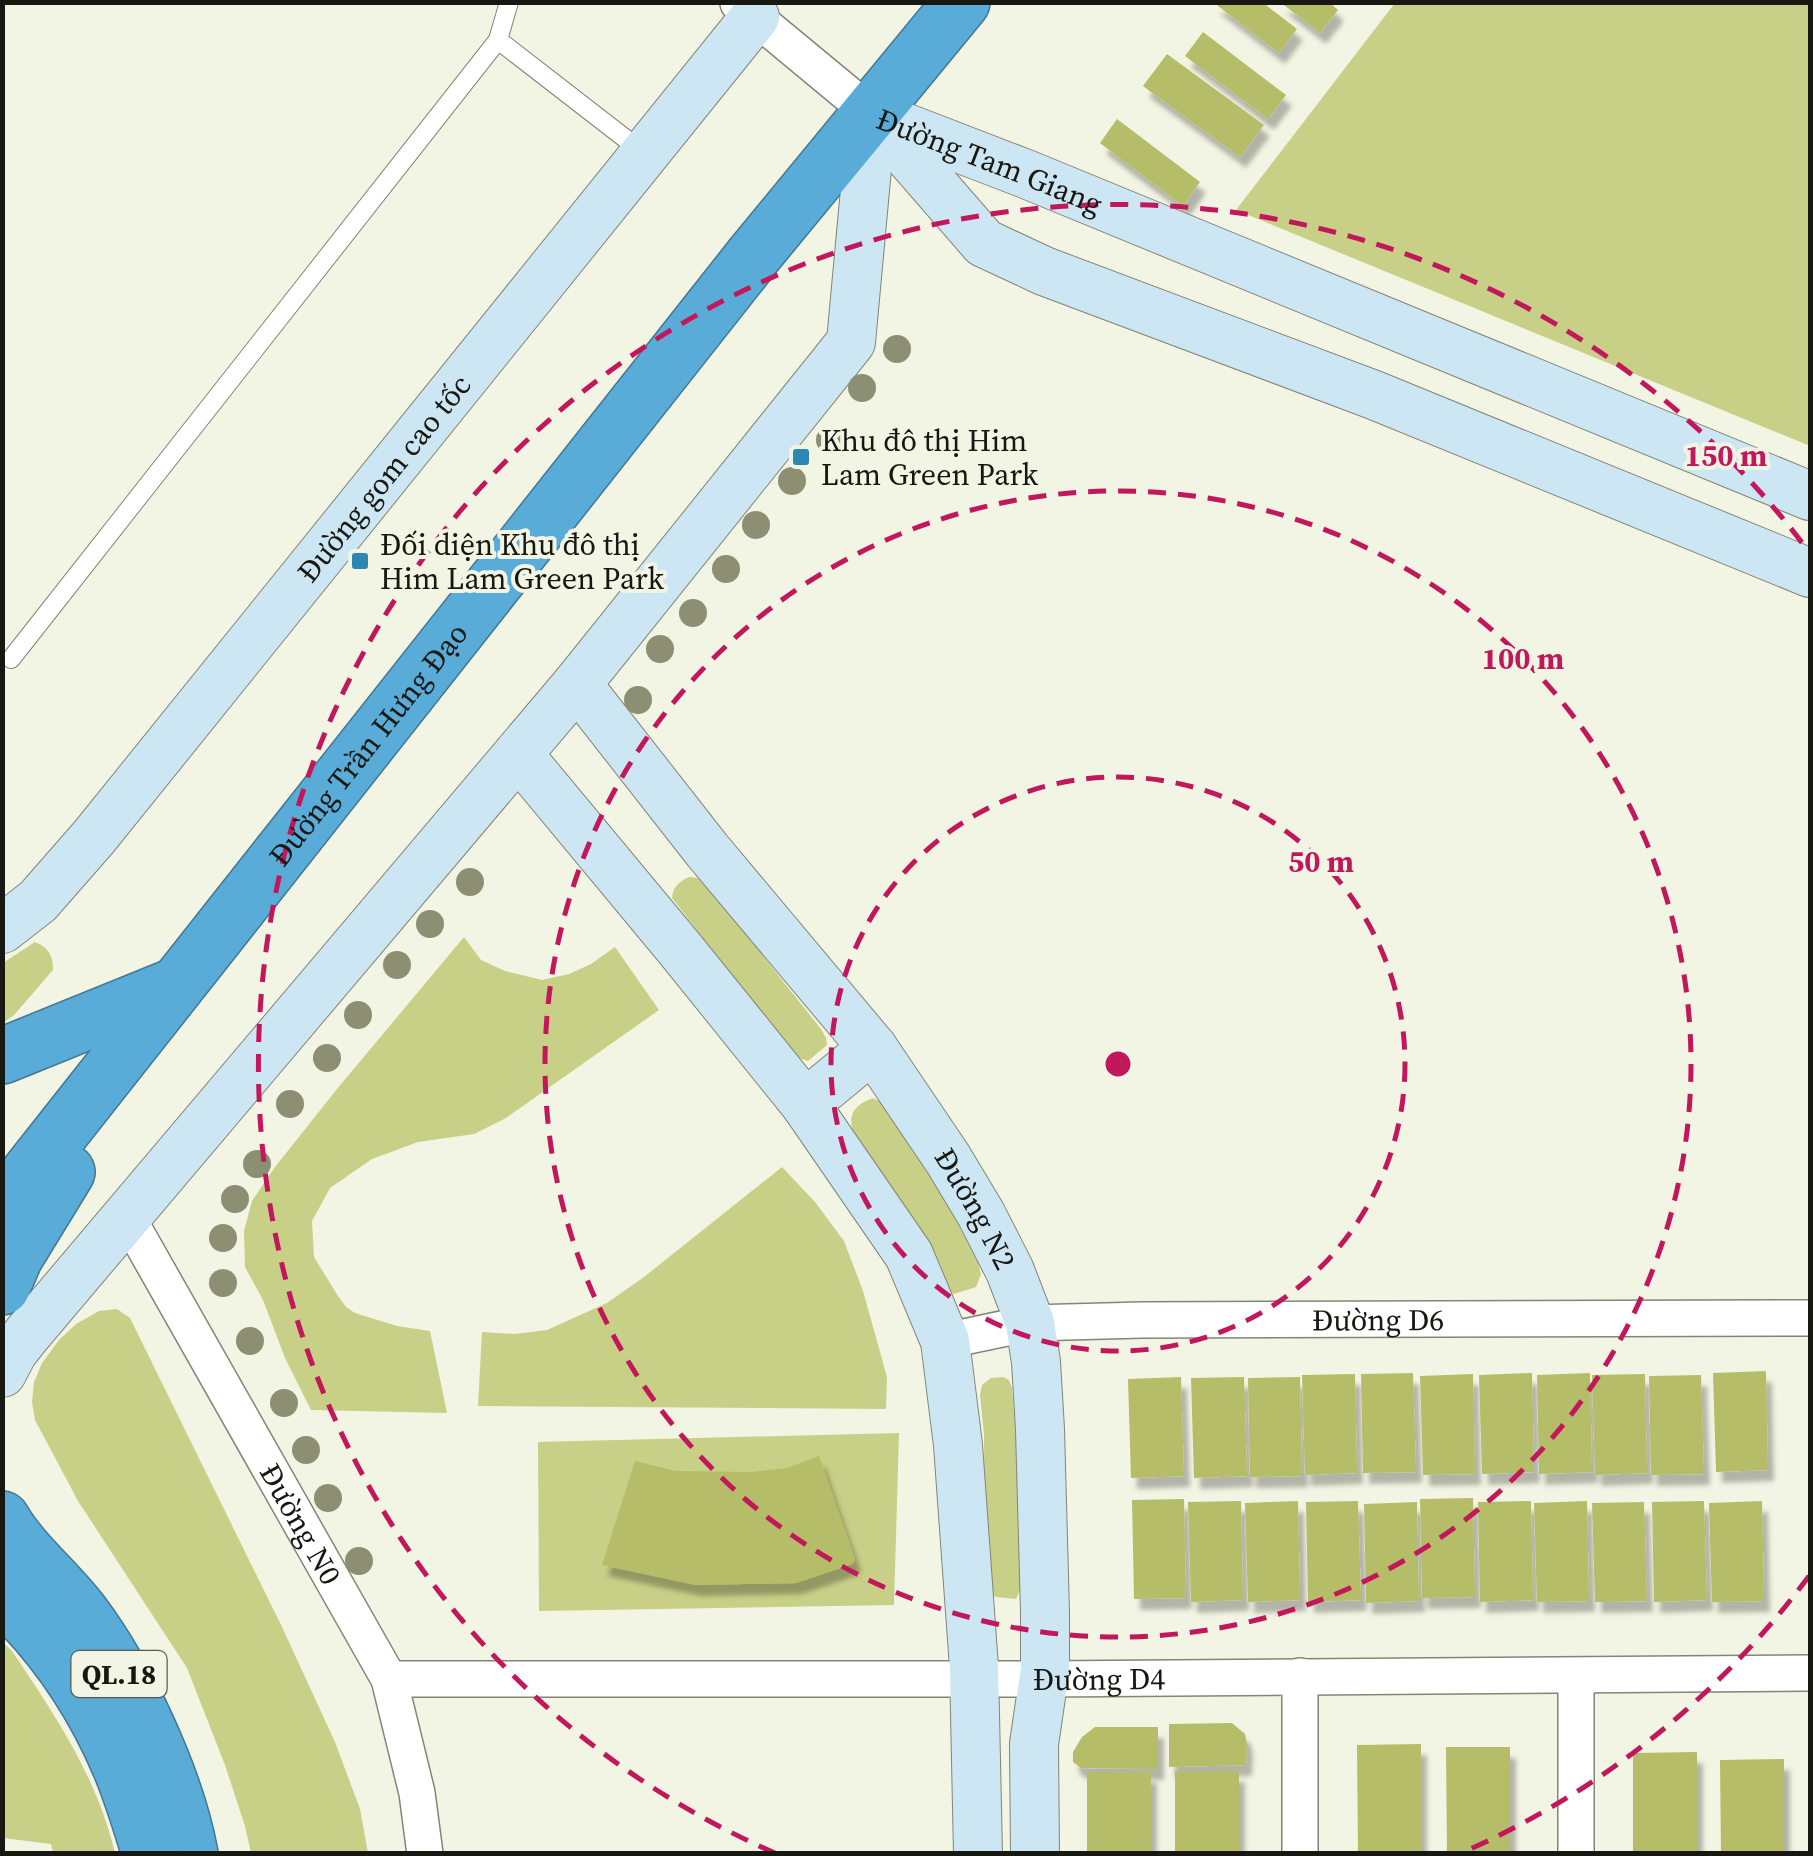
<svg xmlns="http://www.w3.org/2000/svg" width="1813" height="1856" font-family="'Source Serif 4',serif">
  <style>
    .green { fill: #c8cf86 }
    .building { fill: #b5bd67; filter: url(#shadow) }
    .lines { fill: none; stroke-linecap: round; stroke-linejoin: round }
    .lane-casing { stroke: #838576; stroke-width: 20 }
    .street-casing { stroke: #838576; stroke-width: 38 }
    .secondary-casing { stroke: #838576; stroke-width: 50 }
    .highway-casing { stroke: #427893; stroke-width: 58 }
    .lane { stroke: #fff; stroke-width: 18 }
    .street { stroke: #fff; stroke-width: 35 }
    .secondary { stroke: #cde6f3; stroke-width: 48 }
    .highway { stroke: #59abd8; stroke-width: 55 }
    .tree { fill: #8d8f73 }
    .ring { fill: none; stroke: #c2185b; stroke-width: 5; stroke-dasharray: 18 12 }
    .poi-dot { fill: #2c87b5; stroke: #f3f5e4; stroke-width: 4 }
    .labels { text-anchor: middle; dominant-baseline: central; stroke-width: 8; stroke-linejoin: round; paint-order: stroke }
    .shield { fill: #f3f5e4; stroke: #595a51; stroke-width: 2.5 }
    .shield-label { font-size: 28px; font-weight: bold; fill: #171812 }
    .street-label { font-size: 30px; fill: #171812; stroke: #f3f5e4 }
    .poi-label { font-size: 30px; fill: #171812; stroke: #f3f5e4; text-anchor: start }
    .centre { fill: #c2185b; stroke: #f3f5e4; stroke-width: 5 }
    .ring-label { font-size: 30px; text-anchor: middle; font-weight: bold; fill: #c2185b; stroke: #f3f5e4; stroke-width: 8; stroke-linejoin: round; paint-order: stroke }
  </style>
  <defs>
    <filter id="shadow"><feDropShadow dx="6" dy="11" stdDeviation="2.5" flood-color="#0004"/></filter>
  </defs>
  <rect width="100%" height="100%" fill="#f3f5e4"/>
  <g class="green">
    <polygon points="1395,3 1810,3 1810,446 1236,210"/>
    <path d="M689 877 699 878 705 883 821 1029 826 1038 827 1045 808 1061 799 1058 790 1050 672 898C673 886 679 882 689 877Z"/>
    <polygon points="464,937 481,960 505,971 542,980 569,974 591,964 615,947 659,1010 506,1118 474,1134 418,1142 372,1159 330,1188 312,1221 314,1257 338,1296 346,1307 355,1313 397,1326 430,1331 447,1413 311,1410 285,1358 263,1300 245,1267 244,1231 252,1201 275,1167 337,1089"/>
    <path d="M35 942C49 948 53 956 53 970L14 1015 3 1023V963Z"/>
    <path d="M873 1098 881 1102 933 1176 978 1262 981 1274 976 1287 954 1294 946 1290 941 1267 853 1131C847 1113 857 1104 873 1098Z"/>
    <polygon points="782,1167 815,1202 844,1241 863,1291 887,1377 886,1409 478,1406 482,1332 515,1334 547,1330 607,1303 644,1277"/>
    <polygon points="117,1309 130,1318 282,1627 335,1742 360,1809 368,1853 251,1853 245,1826 225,1765 187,1668 78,1501 35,1420 32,1402 34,1382 42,1363 59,1340 76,1324 99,1311"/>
    <polygon points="1003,1377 1009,1380 1012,1388 1023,1518 1023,1584 1016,1599 996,1597 988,1592 985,1576 984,1434 980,1395 982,1385 991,1378"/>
    <polygon points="899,1433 894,1605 539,1611 538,1442"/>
    <path d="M2 1641 12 1651C55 1715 97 1777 115 1853H53L51 1844 3 1838Z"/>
  </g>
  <g class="building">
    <polygon points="1213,2 1262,2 1297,29 1279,53"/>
    <polygon points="1280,2 1329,2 1338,10 1320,33"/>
    <polygon points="1203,32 1286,95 1268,119 1185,56"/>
    <polygon points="1167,54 1264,125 1240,157 1143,86"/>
    <polygon points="1117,119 1200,182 1183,206 1100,143"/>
    <polygon points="1766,1371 1768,1470 1716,1472 1713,1373"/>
    <polygon points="1413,1373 1416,1472 1363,1473 1361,1374"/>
    <polygon points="1532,1373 1534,1472 1482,1474 1479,1375"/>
    <polygon points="1590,1373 1592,1472 1539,1474 1537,1375"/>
    <polygon points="1355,1374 1357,1473 1305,1475 1302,1375"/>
    <polygon points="1473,1374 1475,1474 1423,1475 1420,1376"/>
    <polygon points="1645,1374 1647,1473 1595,1475 1592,1375"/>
    <polygon points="1701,1375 1704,1474 1651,1475 1649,1376"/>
    <polygon points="1181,1377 1184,1476 1131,1478 1128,1379"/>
    <polygon points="1244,1377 1247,1476 1194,1478 1191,1378"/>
    <polygon points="1300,1377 1302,1476 1250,1477 1248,1378"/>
    <polygon points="819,1456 855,1560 852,1564 796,1583 696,1585 602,1565 635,1461 675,1471 750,1472 787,1468"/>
    <polygon points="1473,1498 1475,1597 1422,1598 1420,1499"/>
    <polygon points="1184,1499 1186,1598 1134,1599 1132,1500"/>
    <polygon points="1241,1501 1243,1600 1191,1602 1188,1502"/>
    <polygon points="1298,1501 1300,1600 1248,1602 1245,1503"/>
    <polygon points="1358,1501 1361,1600 1308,1602 1306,1502"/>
    <polygon points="1531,1501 1533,1600 1480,1602 1478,1502"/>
    <polygon points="1587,1501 1589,1601 1537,1602 1534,1503"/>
    <polygon points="1704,1501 1707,1600 1654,1602 1652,1502"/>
    <polygon points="1762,1501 1764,1601 1712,1602 1709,1503"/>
    <polygon points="1417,1502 1419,1601 1366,1603 1364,1504"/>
    <polygon points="1644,1502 1647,1601 1595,1602 1592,1503"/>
    <polygon points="1232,1723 1245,1734 1247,1745 1246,1765 1169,1767 1169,1724"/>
    <polygon points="1095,1727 1158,1727 1158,1769 1081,1768 1073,1762 1073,1752 1082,1737"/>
    <polygon points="1421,1744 1421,1854 1358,1854 1357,1745"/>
    <polygon points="1446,1747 1510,1747 1510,1854 1447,1854"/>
    <polygon points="1697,1752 1697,1854 1633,1854 1633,1753"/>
    <polygon points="1784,1759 1784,1854 1721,1854 1720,1760"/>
    <rect x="1175" y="1771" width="64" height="83"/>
    <rect x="1087" y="1772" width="64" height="82"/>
  </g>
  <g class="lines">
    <g class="lane-casing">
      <g id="lane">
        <polyline points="498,40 509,2"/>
        <polyline points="11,659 498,40 644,153"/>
      </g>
    </g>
    <g class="street-casing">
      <g id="street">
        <polyline points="738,3 872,114"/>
        <path id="s1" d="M126 1215 389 1679 417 1793 425 1854"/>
        <path id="s2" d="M945 1341 1030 1323 1142 1320 1810 1318"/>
        <polyline points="1300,1676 1300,1854"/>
        <path id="s3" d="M389 1679H1044L1810 1673"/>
        <polyline points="1576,1854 1576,1676"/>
      </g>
    </g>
    <g class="secondary-casing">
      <g id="secondary">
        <polyline points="872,114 984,243 1044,271 1374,395 1810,573"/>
        <path id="s4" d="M878 117 1026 174 1810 496"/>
        <path id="s5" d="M577 684 707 850 873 1048 948 1159 981 1214 1010 1271 1030 1323 1036 1362 1040 1429 1045 1612V1669L1034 1744 1035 1854"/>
        <polyline points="518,754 680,949 805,1104 909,1255 945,1341 958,1445 974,1667 978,1854"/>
        <path id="s6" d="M2 929 38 901 94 837 755 17"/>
        <polyline points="805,1104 873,1048"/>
        <polyline points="2,1373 13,1352 28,1333 577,684 851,342 872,114"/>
      </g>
    </g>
    <g class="highway-casing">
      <g id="highway">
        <polyline points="2,1056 175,986"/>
        <path id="s7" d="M2 1207 753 256 962 2"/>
        <polyline points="2,1287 15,1257 67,1172"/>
        <path d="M2 1519C23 1555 57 1581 82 1614 128 1675 176 1779 190 1854"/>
        <path d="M2 1595C53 1643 93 1702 120 1766 132 1794 141 1824 150 1854"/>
      </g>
    </g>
    <use href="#lane" class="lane"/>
    <use href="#street" class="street"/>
    <use href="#secondary" class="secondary"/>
    <use href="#highway" class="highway"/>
  </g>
  <g class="tree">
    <circle cx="897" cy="349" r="14"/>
    <circle cx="862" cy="388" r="14"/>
    <circle cx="830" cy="440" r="14"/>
    <circle cx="792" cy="481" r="14"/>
    <circle cx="756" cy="525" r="14"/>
    <circle cx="726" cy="569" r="14"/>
    <circle cx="693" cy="613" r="14"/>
    <circle cx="660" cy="649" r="14"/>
    <circle cx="638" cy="700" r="14"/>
    <circle cx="470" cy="882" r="14"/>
    <circle cx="430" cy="924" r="14"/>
    <circle cx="397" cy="965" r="14"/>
    <circle cx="358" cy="1015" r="14"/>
    <circle cx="327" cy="1058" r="14"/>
    <circle cx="290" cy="1104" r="14"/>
    <circle cx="257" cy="1164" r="14"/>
    <circle cx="235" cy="1199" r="14"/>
    <circle cx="223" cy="1238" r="14"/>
    <circle cx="223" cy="1283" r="14"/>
    <circle cx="250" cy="1341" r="14"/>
    <circle cx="284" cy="1403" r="14"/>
    <circle cx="306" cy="1450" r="14"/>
    <circle cx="328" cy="1498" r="14"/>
    <circle cx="359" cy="1561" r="14"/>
  </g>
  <g class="ring">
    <circle cx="1118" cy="1064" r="287"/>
    <circle cx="1118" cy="1064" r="573"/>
    <path d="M1809 1576A860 860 0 0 1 1461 1853M775 1853A860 860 0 1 1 1809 552"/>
  </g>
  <g class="poi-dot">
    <rect x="791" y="447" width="20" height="20" rx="5"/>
    <rect x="350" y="551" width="20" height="20" rx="5"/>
  </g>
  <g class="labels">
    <rect class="shield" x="71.5" y="1651" width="95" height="46" rx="8"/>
    <g class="shield-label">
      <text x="119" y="1674">QL.18</text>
    </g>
    <g class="street-label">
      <text stroke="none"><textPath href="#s4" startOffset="120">Đường Tam Giang</textPath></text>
      <text stroke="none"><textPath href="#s6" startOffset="592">Đường gom cao tốc</textPath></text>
      <text stroke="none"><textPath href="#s7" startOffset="590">Đường Trần Hưng Đạo</textPath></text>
      <text stroke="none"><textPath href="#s5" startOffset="660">Đường N2</textPath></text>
      <text stroke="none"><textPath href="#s2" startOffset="435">Đường D6</textPath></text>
      <text stroke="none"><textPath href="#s1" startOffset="355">Đường N0</textPath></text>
      <text stroke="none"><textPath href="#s3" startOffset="710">Đường D4</textPath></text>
    </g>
    <g class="poi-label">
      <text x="821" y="440">Khu đô thị Him<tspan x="821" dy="34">Lam Green Park</tspan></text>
      <text x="380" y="544">Đối diện Khu đô thị<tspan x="380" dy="34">Him Lam Green Park</tspan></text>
    </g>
  </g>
  <circle cx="1118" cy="1064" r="15" class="centre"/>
  <g class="ring-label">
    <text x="1726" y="466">150 m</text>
    <text x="1523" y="669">100 m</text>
    <text x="1321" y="872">50 m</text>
  </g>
  <rect width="1813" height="1856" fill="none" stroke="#171812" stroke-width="10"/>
</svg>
